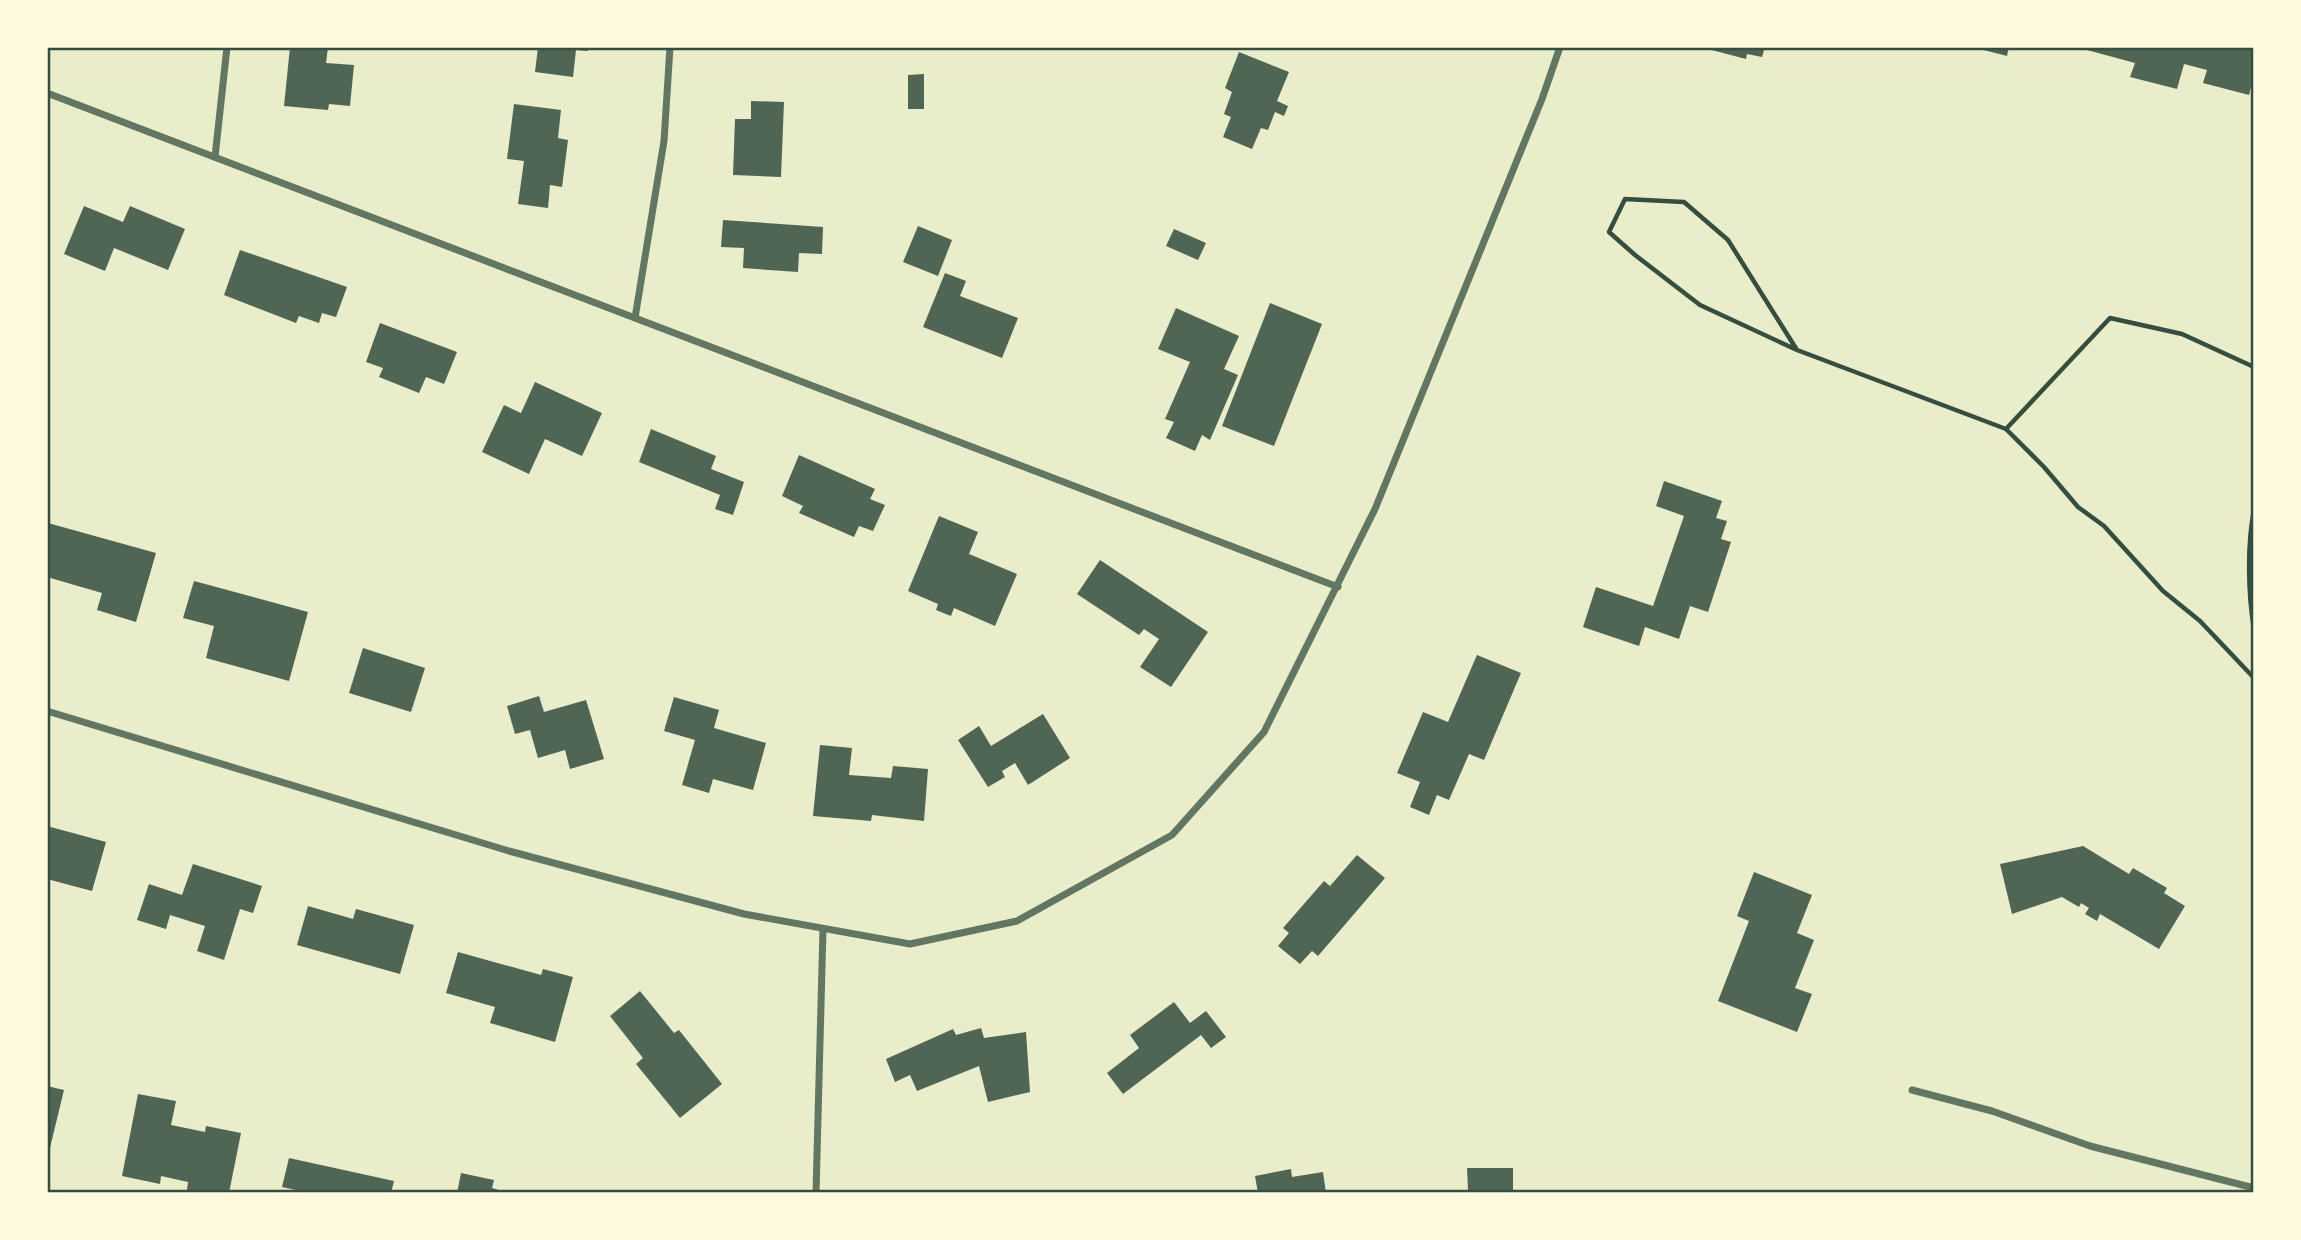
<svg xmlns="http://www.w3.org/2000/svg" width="2301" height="1240" font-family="Raleway,sans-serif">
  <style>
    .building { fill: #4f6655 }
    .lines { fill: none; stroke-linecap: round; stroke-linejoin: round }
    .path { stroke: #344e41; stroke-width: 4.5 }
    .minor { stroke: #617663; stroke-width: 7 }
    .neatline { fill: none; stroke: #344e41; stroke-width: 2.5 }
  </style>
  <rect width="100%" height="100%" fill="#e9edc9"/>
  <g class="building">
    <polygon points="290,47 328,47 326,63 354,65 350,106 329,104 328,110 284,106"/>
    <polygon points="538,47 588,47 588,51 576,50 573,77 535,72"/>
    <polygon points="1700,47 1765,47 1762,57 1747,54 1746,59"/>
    <polygon points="1972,47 2009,47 2007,56"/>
    <polygon points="2088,47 2254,47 2254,76 2249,95 2203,83 2207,70 2184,64 2177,89 2130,77 2135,63 2087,50"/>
    <polygon points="1239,52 1289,72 1277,101 1288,106 1284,116 1275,112 1268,130 1261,128 1252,149 1223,137 1231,117 1224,114 1232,92 1225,88"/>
    <polygon points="924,74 924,109 908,109 908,75"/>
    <polygon points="751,101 784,102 781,177 733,175 735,119 751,119"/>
    <polygon points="514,104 561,110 558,138 568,140 562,187 550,185 548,208 518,204 524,161 507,159"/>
    <polygon points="84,206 123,222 130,206 185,229 168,270 114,248 105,271 64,254"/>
    <polygon points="723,220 823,227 822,254 799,253 798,272 743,268 744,248 721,247"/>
    <polygon points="918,226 952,240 938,276 903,262"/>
    <polygon points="1174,229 1206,243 1198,260 1166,246"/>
    <polygon points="240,250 347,287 336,317 322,313 319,323 299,316 296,323 224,295"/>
    <polygon points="945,273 966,281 960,296 1018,318 1002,358 923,327"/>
    <polygon points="1270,303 1322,324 1274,446 1222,426"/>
    <polygon points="1176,308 1239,336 1224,369 1238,375 1210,440 1202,435 1195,451 1166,438 1174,422 1165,419 1190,362 1158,349"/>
    <polygon points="380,323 457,352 444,384 426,377 419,393 379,377 383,368 366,362"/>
    <polygon points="535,382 602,413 582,456 545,439 529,474 482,452 504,405 521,413"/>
    <polygon points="651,429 716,456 711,469 744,482 733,515 715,509 720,495 639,462"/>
    <polygon points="799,455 875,489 870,499 885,505 873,531 859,526 854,537 799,513 803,506 782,496"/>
    <polygon points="1664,481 1722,501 1716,518 1727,521 1721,539 1731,542 1708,612 1690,606 1679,639 1645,627 1639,646 1583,627 1596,587 1653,606 1684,516 1656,506"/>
    <polygon points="939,516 978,532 969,554 1017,574 995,626 954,608 951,616 936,610 938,604 908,591"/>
    <polygon points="48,523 156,553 136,622 97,610 102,593 47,577"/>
    <polygon points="1100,560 1208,632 1171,687 1140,667 1159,639 1144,629 1139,635 1077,594"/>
    <polygon points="194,581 308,612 289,681 206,658 214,626 183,618"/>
    <polygon points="363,648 425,668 411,712 349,693"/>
    <polygon points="1477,655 1521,673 1484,760 1469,754 1449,800 1437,795 1429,815 1410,807 1420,782 1397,773 1423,712 1448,722"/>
    <polygon points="539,696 544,712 586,700 604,759 570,769 565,750 538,758 530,730 515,734 507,706"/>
    <polygon points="674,697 719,710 714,728 766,743 753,790 713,779 709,793 682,785 695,740 664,731"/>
    <polygon points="1043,714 1070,758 1028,785 1015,763 1002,771 1005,777 988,787 958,740 979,726 991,746"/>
    <polygon points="820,745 852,748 849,775 891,778 893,766 928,769 924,821 872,815 871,821 813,816"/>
    <polygon points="47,826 106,842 92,891 47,879"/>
    <polygon points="2083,846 2129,874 2133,868 2167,888 2164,893 2185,906 2159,949 2100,914 2097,921 2085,914 2089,908 2081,903 2079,907 2062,897 2012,914 2000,864"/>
    <polygon points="1357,855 1385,878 1318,956 1312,951 1300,964 1278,946 1289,933 1283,928 1324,881 1330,886"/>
    <polygon points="193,864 262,886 253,913 240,909 224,960 197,951 205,926 170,915 166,929 137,920 149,884 182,895"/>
    <polygon points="1754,872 1812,895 1797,933 1814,940 1795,988 1812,994 1797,1032 1718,1001 1749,921 1737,916"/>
    <polygon points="308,906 353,919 356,909 414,925 400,974 297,945"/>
    <polygon points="458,952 541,975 543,969 573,977 555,1042 490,1023 495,1007 446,993"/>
    <polygon points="640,991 674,1033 679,1030 722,1084 680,1118 636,1064 643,1058 610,1016"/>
    <polygon points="1174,1002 1190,1023 1206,1011 1226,1037 1211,1048 1201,1035 1123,1094 1107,1073 1139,1048 1130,1035"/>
    <polygon points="981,1028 984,1038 1026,1032 1030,1092 988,1102 979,1066 917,1091 910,1075 895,1082 886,1059 953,1029 956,1035"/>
    <polygon points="47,1086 64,1090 48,1156 47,1156"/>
    <polygon points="138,1094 176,1101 171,1125 205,1132 206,1126 241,1133 229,1193 201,1193 187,1190 188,1182 161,1176 160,1184 122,1176"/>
    <polygon points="289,1158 394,1181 391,1193 309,1193 282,1187"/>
    <polygon points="1467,1168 1513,1168 1513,1193 1443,1193 1443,1190 1468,1190"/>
    <polygon points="1291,1169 1292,1177 1323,1172 1326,1193 1258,1193 1255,1176"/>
    <polygon points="461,1173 494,1180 492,1188 509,1193 457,1193"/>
  </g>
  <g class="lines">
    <g class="path">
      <polyline points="1797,350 1700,305 1635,255 1609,232 1625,199 1684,202 1728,240 1797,350 2006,429"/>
      <polyline points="2254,367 2182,334 2110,318 2006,429 2044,467 2078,507 2104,526 2163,591 2200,621 2254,678"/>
      <path d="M2254 510C2247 545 2248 594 2254 629"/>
    </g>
    <g class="minor">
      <polyline points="47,93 1338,587"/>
      <polyline points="215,157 227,47"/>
      <polyline points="635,318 664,141 670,47"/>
      <polyline points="47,711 509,851 744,914 910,944 1017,921 1172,835 1264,732 1375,509 1542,99 1560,47"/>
      <polyline points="1912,1090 1992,1111 2090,1146 2254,1188"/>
      <polyline points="816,1193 823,929"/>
    </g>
  </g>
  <rect width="2301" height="1240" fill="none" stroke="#fefae0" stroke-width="98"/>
  <rect x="49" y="49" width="2203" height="1142" class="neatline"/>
</svg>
